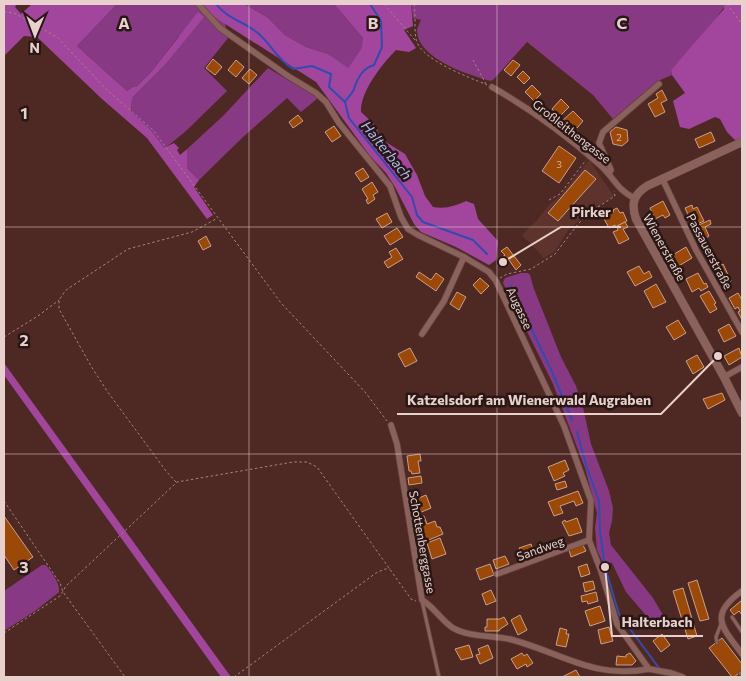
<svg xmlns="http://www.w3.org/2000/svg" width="746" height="681" font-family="Commissioner,sans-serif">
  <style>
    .built { fill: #5d332c }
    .green { fill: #883984 }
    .forest { fill: #a2469d }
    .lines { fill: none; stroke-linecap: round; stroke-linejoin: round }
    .stream { stroke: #344aaf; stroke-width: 2 }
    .building { fill: #9c4806; stroke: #c8a08b }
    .service-casing { stroke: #654642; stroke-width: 4.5 }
    .minor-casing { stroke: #654642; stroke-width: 7 }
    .tertiary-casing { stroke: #654642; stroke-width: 9 }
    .path { stroke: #a28580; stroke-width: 1; stroke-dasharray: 2.5 2.5; stroke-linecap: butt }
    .service { stroke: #8b625b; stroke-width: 3 }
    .minor { stroke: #8b625b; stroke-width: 5.5 }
    .tertiary { stroke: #8b625b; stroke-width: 8 }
    .grid { fill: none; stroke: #e8d0cc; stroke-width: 1; stroke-opacity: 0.55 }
    .labels { text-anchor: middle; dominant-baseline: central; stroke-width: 5; stroke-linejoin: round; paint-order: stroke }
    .number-label { font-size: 10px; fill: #d5ae9a }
    .street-label { font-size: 12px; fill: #e8d0cc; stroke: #281715 }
    .water-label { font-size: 14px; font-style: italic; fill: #abbef2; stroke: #281715 }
    .grid-label { font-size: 16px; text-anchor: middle; font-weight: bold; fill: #e8d0cc; stroke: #281715; stroke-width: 5; stroke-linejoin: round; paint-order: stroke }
    .leader { fill: none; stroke: #e8d0cc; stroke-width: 2 }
    .callout-dot { fill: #e8d0cc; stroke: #281715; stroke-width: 2 }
    .callout-label { font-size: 14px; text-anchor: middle; font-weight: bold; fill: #e8d0cc; stroke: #281715; stroke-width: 5; stroke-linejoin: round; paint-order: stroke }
  </style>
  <rect width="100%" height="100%" fill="#4e2924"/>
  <polygon class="built" points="589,160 614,196 587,214 569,229 555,251 544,258 522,235 536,221 550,204 559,197"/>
  <g class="green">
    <polygon points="117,4 194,4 225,22 228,38 204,68 227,91 186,131 164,149 151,130 131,113 132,98 165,65 203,17 178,37 151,72 136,87 133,87 127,91 77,46"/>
    <polygon points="244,4 334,4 363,38 363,48 348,68 345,68 328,54 306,47 285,35 267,17"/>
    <path d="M411 4H724L725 6 709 28 671 70 672 75 658 81 613 119 593 95 527 42 494 79 491 81C469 75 418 59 417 31 417 28 419 24 421 20L413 18Z"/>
    <polygon points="268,68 318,98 301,112 287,98 243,137 199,180 187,168 187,151 186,150 223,116"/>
    <polygon points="521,273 528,273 530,275 534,289 561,357 576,386 583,407 591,444 609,491 613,508 612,521 609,533 611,545 653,598 668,624 664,628 655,626 626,592 612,563 602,561 597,550 595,528 597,513 585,468 553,384 503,283 505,278"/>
    <path d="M42 565H46C51 572 60 582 59 592L35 611 4 631V591Z"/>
  </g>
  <g class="forest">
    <polygon points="4,4 17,4 15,7 21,14 32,4 117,4 77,46 127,91 133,87 136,87 151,72 198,12 204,17 165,65 132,98 131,112 151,130 164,148 174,143 179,148 177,150 180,155 186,150 187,150 187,168 199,180 194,187 213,215 207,219 147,138 102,99 37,37 24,36 4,56"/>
    <path d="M194 4H244L267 17 285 35 306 47 328 54 348 68 362 48 363 38 334 4H411L413 26 404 30 416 48 409 52 396 50C382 64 360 92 361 112L376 126 381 139 405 154 417 175 425 196 433 207C446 209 455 206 466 201L474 204 478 219 498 241 496 260 489 265 456 247 421 232 414 224 395 187 386 173 370 156 316 82Z"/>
    <polygon points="724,4 742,4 742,138 736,141 727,132 720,119 715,117 689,129 680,127 673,101 685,93 672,75 671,70 724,9"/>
    <polygon points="4,363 231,677 221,677 4,375"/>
  </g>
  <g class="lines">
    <g class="stream">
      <path d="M216 4C228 20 247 22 260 35 273 47 276 58 293 69L312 66 331 74 329 87 345 102 349 118 412 197 417 215 423 222 473 240 487 254"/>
      <path d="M345 102C347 98 353 93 354 89 357 79 363 68 374 65L382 47 381 21 370 4"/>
      <polyline points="511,286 553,374 572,420"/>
      <polyline points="577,432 587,468 599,501 600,531 605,567 619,614 659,668"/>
    </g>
  </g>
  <g class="building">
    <polygon points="213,59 222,67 215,75 206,68"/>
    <polygon points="236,60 244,67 236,77 228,70"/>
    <polygon points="513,60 520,65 511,76 504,70"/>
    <polygon points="250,69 257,75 249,84 242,78"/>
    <polygon points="523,71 530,78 524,84 517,77"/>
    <polygon points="532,85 541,94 534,101 525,92"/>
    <polygon points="662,90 667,100 661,103 665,112 655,117 648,104 658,98 656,94"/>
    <polygon points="561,99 569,107 559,117 552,109"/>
    <polygon points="573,111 583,121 577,128 574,125 572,127 569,124 567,126 562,121"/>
    <polygon points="298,115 303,121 293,128 289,122"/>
    <polygon points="334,126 341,136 332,142 325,132"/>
    <polygon points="616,127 627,130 628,141 622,146 613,144 610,132"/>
    <polygon points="711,132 715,141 699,148 695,139"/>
    <polygon points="559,146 576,158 559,183 542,171"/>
    <polygon points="363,168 369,177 361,182 355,173"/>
    <polygon points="585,170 596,179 558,221 548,213"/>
    <polygon points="372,182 378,192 373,195 375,199 368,204 366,200 368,199 362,189"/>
    <polygon points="663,201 670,215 665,218 663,215 655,219 650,208"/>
    <polygon points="692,205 693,209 697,207 704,221 697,224 694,219 691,221 685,208"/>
    <polygon points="617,208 620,213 623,212 627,221 616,227 615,225 609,228 603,217 614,211 613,210"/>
    <polygon points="387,213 392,222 382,228 376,219"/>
    <polygon points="710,220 711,224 705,227 709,236 701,241 694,227"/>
    <polygon points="625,222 628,227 623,229 629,239 619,244 613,232 618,230 617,226"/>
    <polygon points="397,228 403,237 390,245 384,236"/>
    <polygon points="206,236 211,246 203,250 198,241"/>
    <polygon points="507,247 521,265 516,270 509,260 502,265 498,260 505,255 501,251"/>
    <polygon points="686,247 692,258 677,267 671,256"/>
    <polygon points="396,248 403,259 388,268 384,262 392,257 389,252"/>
    <polygon points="723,264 731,281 724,285 716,268"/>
    <polygon points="639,266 644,274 649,271 652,277 635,286 627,272"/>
    <polygon points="419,272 431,280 436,273 444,279 436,291 416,277"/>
    <polygon points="698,273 704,284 706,283 708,287 701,291 699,288 692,292 686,279"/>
    <polygon points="480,278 489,286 481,294 473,285"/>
    <polygon points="656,284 666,302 653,308 644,291"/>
    <polygon points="709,291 716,303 714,304 717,309 710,313 700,296"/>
    <polygon points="457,292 466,297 459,310 450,304"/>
    <polygon points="738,293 742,300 742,320 738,312 740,311 738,307 735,309 729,298"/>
    <polygon points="678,320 686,333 674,340 666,327"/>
    <polygon points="729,324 736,336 724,342 718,330"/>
    <polygon points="410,348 417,361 405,367 398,354"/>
    <polygon points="739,348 742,357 729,365 724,356"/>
    <polygon points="697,355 704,367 693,374 686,361"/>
    <polygon points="722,393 725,400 708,409 703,399"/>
    <polygon points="420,454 421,461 418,461 420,473 412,474 411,471 409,471 407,456"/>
    <polygon points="565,460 569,470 563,473 565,476 554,481 548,467"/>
    <polygon points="421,476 422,483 409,485 408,478"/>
    <polygon points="565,481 567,487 557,490 555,484"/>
    <polygon points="578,491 583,503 576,506 574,501 560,506 563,513 554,516 548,502"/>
    <polygon points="426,495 431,508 419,513 414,500"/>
    <polygon points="4,516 33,557 14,570 4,555"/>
    <polygon points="424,516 427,524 435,521 437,527 440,527 443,534 424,542 415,519"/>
    <polygon points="577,518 582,532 569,536 562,522 565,520 566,522"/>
    <polygon points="440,538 446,554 432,559 427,543"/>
    <polygon points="531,544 534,553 523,557 519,548"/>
    <polygon points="583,545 586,551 571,557 569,550"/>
    <polygon points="505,556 509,564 496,569 493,560"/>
    <polygon points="490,564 494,575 480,580 476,569"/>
    <polygon points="587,564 590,574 581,577 578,567"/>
    <polygon points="697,580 709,619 700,621 688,583"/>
    <polygon points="593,581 595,589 585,592 583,583"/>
    <polygon points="683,588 697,636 688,639 673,591"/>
    <polygon points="491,590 496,601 486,605 482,594"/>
    <polygon points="596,592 598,601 588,604 587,601 582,602 581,596"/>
    <polygon points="742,600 742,615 739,611 734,615 730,610"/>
    <polygon points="600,606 605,621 590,626 585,611"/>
    <polygon points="520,615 527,630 518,635 511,620"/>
    <polygon points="504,617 508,624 500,629 499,631 485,631 485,627 487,627 487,619 500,619"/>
    <polygon points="609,627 613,641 601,644 598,630"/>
    <polygon points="560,628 567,630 566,634 569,634 566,647 556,645"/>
    <polygon points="662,634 670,645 661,652 653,641"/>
    <polygon points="722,638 742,664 742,671 734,677 732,677 709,648"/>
    <polygon points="469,645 473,657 461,660 455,649"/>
    <polygon points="488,645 493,658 480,664 476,655 480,654 478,649"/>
    <polygon points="522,653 524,656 527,654 533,663 527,667 526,664 517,669 511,659"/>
    <polygon points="630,653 636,661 632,665 616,665 617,656 626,657 626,655"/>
    <polygon points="576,670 580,677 562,677"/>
  </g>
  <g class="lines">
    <g class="service-casing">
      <g id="service">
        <polyline points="422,601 439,677"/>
        <polyline points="732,617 742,632"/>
        <polyline points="717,643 716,637 721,624"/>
        <polyline points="740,673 742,675"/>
      </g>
    </g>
    <g class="minor-casing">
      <g id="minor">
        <polyline points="198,4 220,28 288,76 316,93 326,102 339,123 390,186 401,217 408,229 418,235 464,257 489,272 496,281 564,426 591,501 589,540 601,571 617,624 649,669 671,673 683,677"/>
        <path d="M492 87C529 108 566 135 599 164 613 176 617 190 634 198"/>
        <polyline points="609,173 611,170 599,143 603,132 659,84"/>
        <polyline points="662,178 696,250 742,332"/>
        <polyline points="422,334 444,301 464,257"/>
        <polyline points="724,377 742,367"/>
        <path d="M391 425 397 444 422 600C434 607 441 620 453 628 471 638 494 635 513 640 564 654 593 679 649 669"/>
        <polyline points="497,574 589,540"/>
        <path d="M742 591C708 615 722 627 742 654"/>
      </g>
    </g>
    <g class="tertiary-casing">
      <path id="tertiary" d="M742 142 647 186C633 195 631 204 636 219L724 377 742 413"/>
    </g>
    <g class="path">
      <polyline points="384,4 415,40"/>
      <path d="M414 4C416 15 414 28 416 39 420 60 469 77 487 85"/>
      <polyline points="727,4 742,24"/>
      <polyline points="4,12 14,13 57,37 108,91 153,130 281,303 365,392 387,421"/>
      <polyline points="473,60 486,84"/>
      <polyline points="549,200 560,194 586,160"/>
      <polyline points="500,278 507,274 531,269 555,254 578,224 590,212 615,196 614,191"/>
      <polyline points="4,337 38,316 59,300"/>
      <polyline points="176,482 166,471 107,391 91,366 59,309 59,300 66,290 128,249 192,232 216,219"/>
      <polyline points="4,501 60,583 63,592 125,677"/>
      <polyline points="4,633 60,596 66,586 177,482 293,462 307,462 317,467 411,599 416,601"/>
      <polyline points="234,677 376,573 385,569 390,569"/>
    </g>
    <use href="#service" class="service"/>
    <use href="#minor" class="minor"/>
    <use href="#tertiary" class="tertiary"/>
  </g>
  <path class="grid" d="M249 4V677M497 4V677M4 227H742M4 454H742"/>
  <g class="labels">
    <g class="number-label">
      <text x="619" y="137">2</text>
      <text x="559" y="164">3</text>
    </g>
    <g class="street-label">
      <text transform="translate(572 131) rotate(38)">Großleithengasse</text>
      <text transform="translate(665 247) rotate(61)">Wienerstraße</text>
      <text transform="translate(710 251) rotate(62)">Passauerstraße</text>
      <text transform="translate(520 308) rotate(65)">Augasse</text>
      <text transform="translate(423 542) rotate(80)">Schottenberggasse</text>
      <text transform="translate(540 548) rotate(-20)">Sandweg</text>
    </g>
    <g class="water-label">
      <text transform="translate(387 150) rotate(51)">Halterbach</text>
    </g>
  </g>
  <g class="grid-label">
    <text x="124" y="29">A</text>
    <text x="373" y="29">B</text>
    <text x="622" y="29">C</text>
    <text x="24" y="119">1</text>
    <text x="24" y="346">2</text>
    <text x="24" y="573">3</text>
  </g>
  <path class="leader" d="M503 262L561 227H621M718 356L661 414H397M605 567L612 636H703"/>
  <g class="callout-dot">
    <circle cx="503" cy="262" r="5"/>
    <circle cx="718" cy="356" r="5"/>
    <circle cx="605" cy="567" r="5"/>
  </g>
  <g class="callout-label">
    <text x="591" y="217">Pirker</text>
    <text x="529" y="405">Katzelsdorf am Wienerwald Augraben</text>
    <text x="657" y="627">Halterbach</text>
  </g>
  <rect width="746" height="681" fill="none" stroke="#e8d0cc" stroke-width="10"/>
  <g transform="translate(35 35) rotate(181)" stroke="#281715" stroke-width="4" paint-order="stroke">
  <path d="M0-4L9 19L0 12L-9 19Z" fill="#e8d0cc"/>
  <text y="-8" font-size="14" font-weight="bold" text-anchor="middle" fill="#e8d0cc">N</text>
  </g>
</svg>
